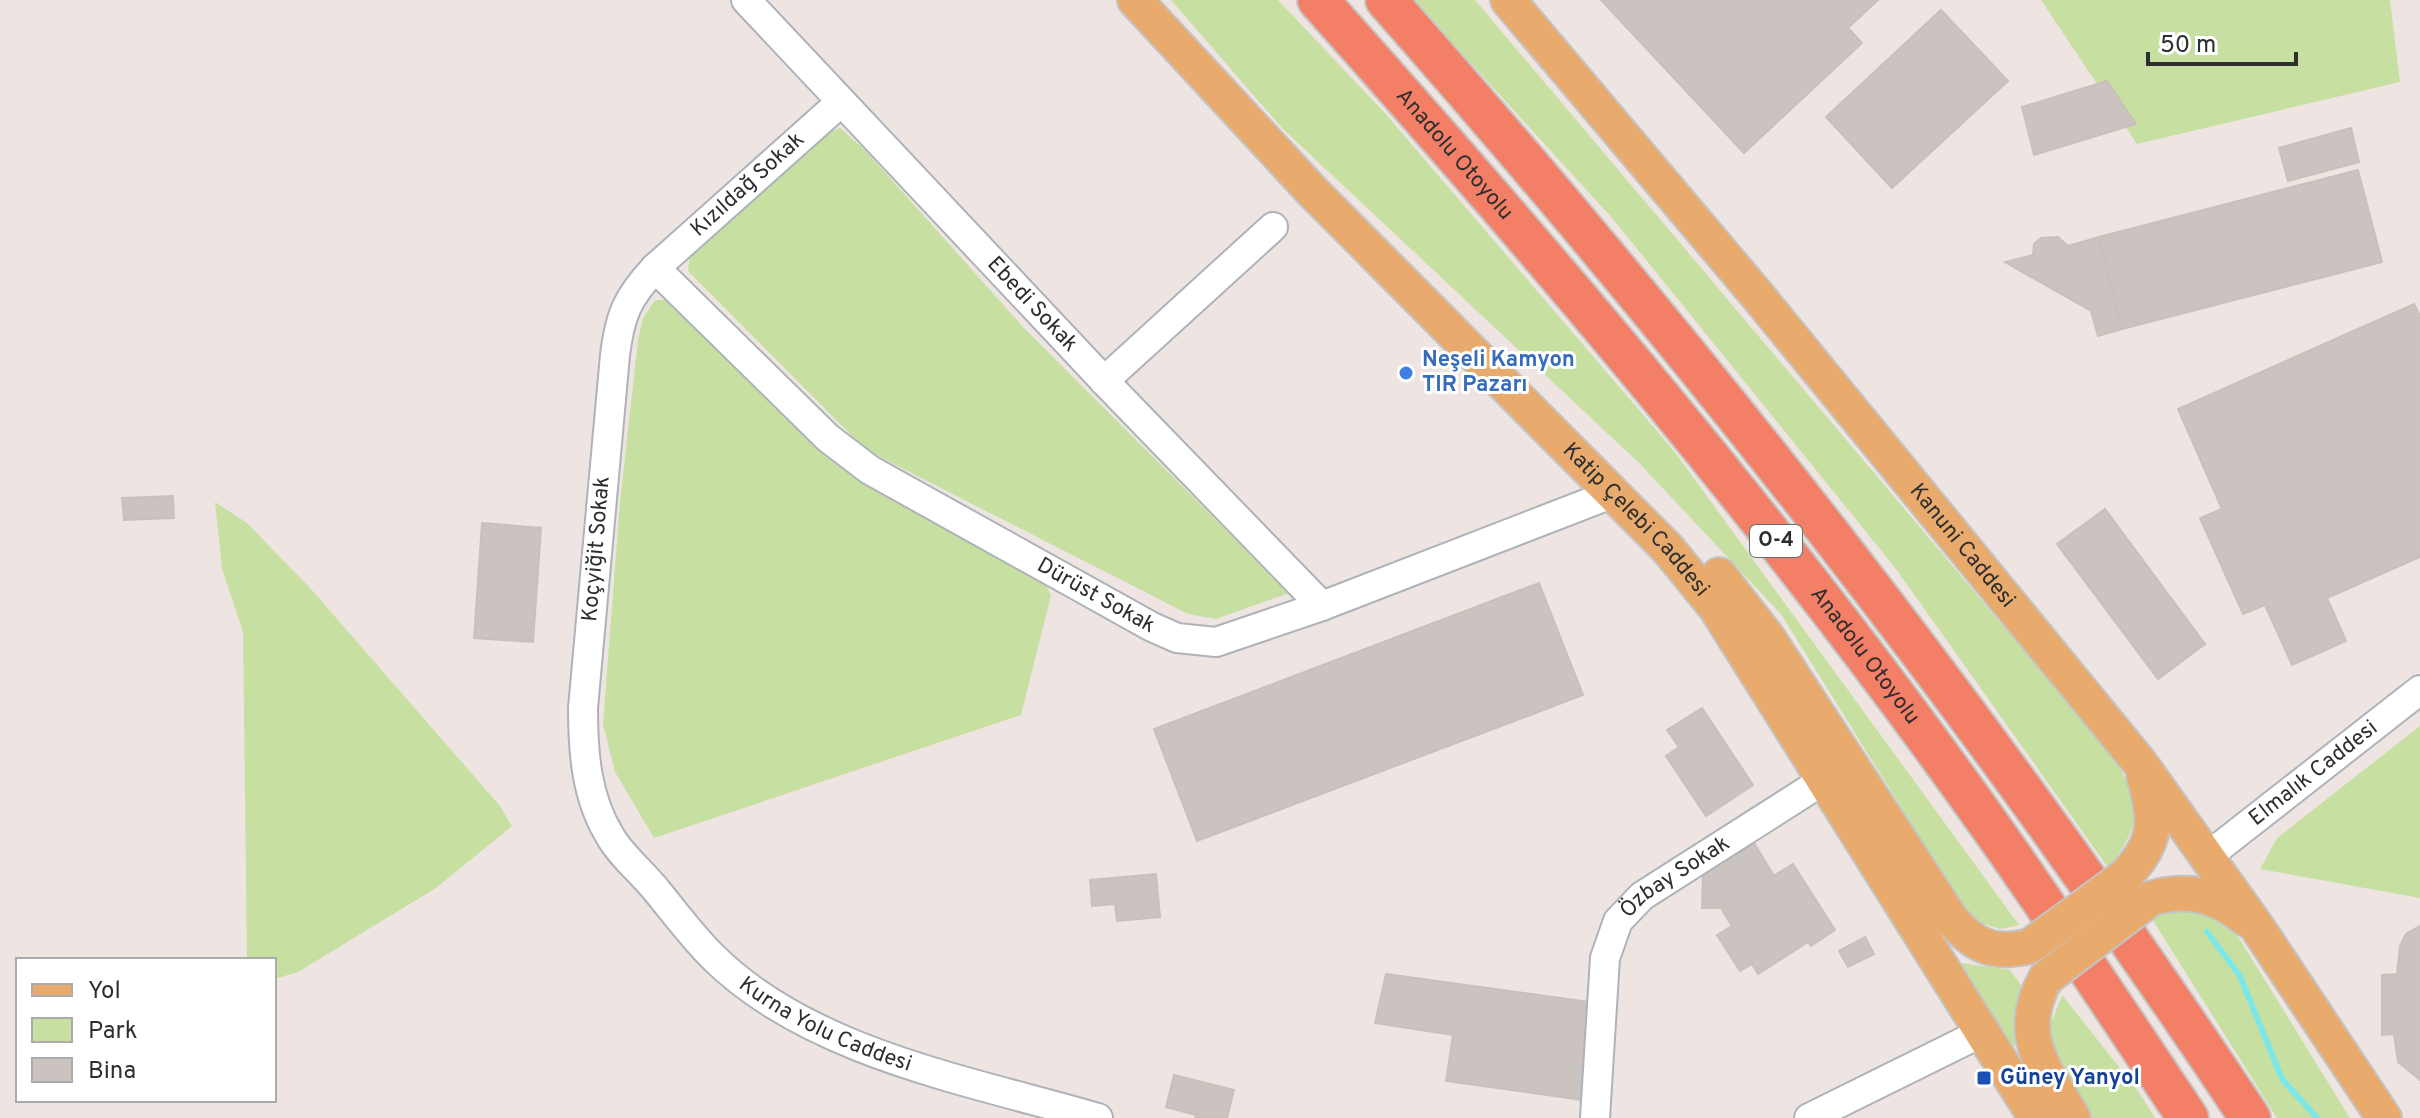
<svg xmlns="http://www.w3.org/2000/svg" width="2420" height="1118" font-family="Overpass,sans-serif">
  <style>
    .green { fill: #c7e0a2 }
    .lines { fill: none; stroke-linecap: round; stroke-linejoin: round }
    .stream { stroke: #7de7e7; stroke-width: 6 }
    .building { fill: #cac3bf; stroke: #c9c0bb; stroke-width: 2 }
    .minor-casing { stroke: #aeb3b9; stroke-width: 32 }
    .major-casing { stroke: #c4c4c4; stroke-width: 38 }
    .highway-casing { stroke: #c4c4c4; stroke-width: 44 }
    .minor { stroke: #fff; stroke-width: 28 }
    .major { stroke: #e8ab6d; stroke-width: 34 }
    .highway { stroke: #f37f67; stroke-width: 40 }
    .major-bridge-casing { stroke: #c4c4c4; stroke-width: 38; stroke-linecap: butt }
    .major-bridge { stroke: #e8ab6d; stroke-width: 34 }
    .shop-dot { fill: #3f7fe0; stroke: #fff; stroke-width: 3 }
    .transit-dot { fill: #1a4fb4; stroke: #fff; stroke-width: 3 }
    .labels { text-anchor: middle; dominant-baseline: central; stroke-width: 6; stroke-linejoin: round; paint-order: stroke }
    .shield { fill: #fff; stroke: #6d6d6d; stroke-width: 2 }
    .shield-label { font-size: 20px; font-weight: bold; fill: #2e2e2e }
    .street-label { font-size: 22px; fill: #2e2e2e; stroke: #fff }
    .shop-label { font-size: 22px; font-weight: bold; fill: #366cbe; stroke: #fff; text-anchor: start }
    .transit-label { font-size: 22px; font-weight: bold; fill: #164399; stroke: #fff; text-anchor: start }
  </style>
  <rect width="100%" height="100%" fill="#eee5e2"/>
  <g class="green">
    <polygon points="1171,0 1278,0 1384,112 1674,451 2019,925 2000,929 1971,920 1781,614 1639,463 1282,128"/>
    <path d="M1413 0H1475L2118 762C2141 816 2142 819 2109 869L1896 569 1613 219Z"/>
    <polygon points="2041,0 2390,0 2400,82 2137,144"/>
    <polygon points="840,128 865,150 1024,328 1289,593 1216,619 1188,614 882,458 862,446 688,271 691,249 824,134"/>
    <polygon points="655,300 670,300 832,457 866,486 1043,577 1051,596 1021,715 654,838 615,772 603,724 620,502 638,340 643,318"/>
    <polygon points="215,502 247,523 311,589 500,806 512,826 436,888 298,972 274,979 274,960 247,960 243,632 222,569"/>
    <polygon points="2420,726 2420,898 2260,869 2277,838"/>
    <polygon points="2191,905 2237,935 2350,1118 2277,1118 2152,919"/>
    <polygon points="1961,963 2010,970 2023,988 2014,1048"/>
    <polygon points="2062,995 2138,1091 2155,1118 2091,1118 2057,1061 2050,1026"/>
  </g>
  <g class="lines">
    <polyline class="stream" points="2207,932 2240,976 2282,1079 2317,1118"/>
  </g>
  <g class="building">
    <polygon points="1601,0 1878,0 1848,28 1862,43 1744,153"/>
    <polygon points="1941,10 2008,81 1892,188 1826,117"/>
    <polygon points="2107,81 2136,124 2034,155 2022,107"/>
    <polygon points="2351,128 2359,162 2288,181 2279,148"/>
    <polygon points="2358,170 2382,262 2122,329 2099,237"/>
    <polygon points="2058,237 2068,246 2099,237 2122,329 2098,336 2091,311 2005,262 2033,255 2034,244 2041,238"/>
    <polygon points="2414,304 2420,316 2420,557 2327,598 2346,641 2292,665 2265,605 2243,614 2200,518 2222,509 2178,409"/>
    <polygon points="173,496 174,518 124,520 122,498"/>
    <polygon points="2105,509 2205,644 2158,679 2057,544"/>
    <polygon points="482,523 541,528 533,642 474,638"/>
    <polygon points="1539,583 1583,695 1197,841 1154,729"/>
    <polygon points="1702,708 1753,785 1706,816 1666,756 1679,747 1667,730"/>
    <polygon points="1754,843 1774,876 1721,908 1702,908 1703,875"/>
    <polygon points="1793,864 1835,930 1811,946 1808,942 1758,974 1752,964 1740,971 1717,935 1732,926 1721,908"/>
    <polygon points="1156,874 1160,917 1117,921 1115,904 1092,906 1090,880"/>
    <polygon points="2420,926 2420,1080 2398,1062 2394,1034 2382,1035 2382,975 2397,974 2400,946 2406,934"/>
    <polygon points="1865,937 1874,954 1848,967 1839,951"/>
    <polygon points="1386,974 1590,1002 1583,1100 1446,1081 1453,1035 1375,1023"/>
    <polygon points="1174,1075 1234,1090 1227,1118 1195,1118 1196,1115 1166,1107"/>
  </g>
  <g class="lines">
    <g class="minor-casing">
      <g id="minor">
        <path id="s1" d="M746 0 1109 386 1322 606"/>
        <path id="s2" d="M841 102 655 268C627 298 620 315 615 355L583 708C583 752 586 797 610 836 621 856 643 873 657 891 675 913 692 936 712 956 809 1053 971 1081 1098 1118"/>
        <path id="s3" d="M655 268 828 438 870 470 1152 627 1177 638 1216 642 1322 606 1614 493"/>
        <polyline points="1104,381 1273,227"/>
        <path id="s4" d="M2208 856 2420 690"/>
        <path id="s5" d="M1595 1118 1605 958 1618 921 1642 896 1824 780"/>
        <polyline points="1809,1118 1981,1033"/>
      </g>
    </g>
    <g class="major-casing">
      <g id="major">
        <path id="s6" d="M1135 0 1312 191 1668 549 1716 608 2036 1118"/>
        <path id="s7" d="M1508 0 1757 295 2140 763 2259 930 2384 1118"/>
        <path d="M1719 575 1768 638 1951 919C1975 947 1994 955 2030 946"/>
        <path d="M2124 877C2158 842 2157 821 2144 776"/>
        <path d="M2150 899C2187 887 2216 895 2246 919"/>
        <path d="M2046 978C2014 1034 2044 1068 2073 1118"/>
      </g>
    </g>
    <g class="highway-casing">
      <g id="highway">
        <path id="s8" d="M1318 0C1554 264 1783 534 1988 823 2057 920 2122 1020 2188 1118"/>
        <path d="M1386 0C1700 356 1988 722 2250 1118"/>
      </g>
    </g>
    <use href="#minor" class="minor"/>
    <use href="#major" class="major"/>
    <use href="#highway" class="highway"/>
    <g class="major-bridge-casing">
      <g id="major-bridge">
        <polyline points="2030,946 2124,877"/>
        <polyline points="2046,978 2150,899"/>
      </g>
    </g>
    <use href="#major-bridge" class="major-bridge"/>
  </g>
  <circle class="shop-dot" cx="1406" cy="373" r="8"/>
  <rect class="transit-dot" x="1976" y="1070" width="16" height="16" rx="4"/>
  <g class="labels">
    <rect class="shield" x="1750" y="525" width="52" height="32" rx="6"/>
    <g class="shield-label">
      <text x="1776" y="541">O-4</text>
    </g>
    <g class="street-label">
      <text stroke="none"><textPath href="#s8" startOffset="206">Anadolu Otoyolu</textPath></text>
      <text transform="translate(748 185) rotate(-42)">Kızıldağ Sokak</text>
      <text stroke="none"><textPath href="#s1" startOffset="418">Ebedi Sokak</textPath></text>
      <text stroke="none"><textPath href="#s6" startOffset="722">Katip Çelebi Caddesi</textPath></text>
      <text stroke="none"><textPath href="#s7" startOffset="710">Kanuni Caddesi</textPath></text>
      <text transform="translate(597 549) rotate(-85)">Koçyiğit Sokak</text>
      <text stroke="none"><textPath href="#s3" startOffset="554">Dürüst Sokak</textPath></text>
      <text stroke="none"><textPath href="#s8" startOffset="854">Anadolu Otoyolu</textPath></text>
      <text stroke="none"><textPath href="#s4" startOffset="134">Elmalık Caddesi</textPath></text>
      <text stroke="none"><textPath href="#s5" startOffset="272">Özbay Sokak</textPath></text>
      <text stroke="none"><textPath href="#s2" startOffset="1126">Kurna Yolu Caddesi</textPath></text>
    </g>
    <g class="shop-label">
      <text x="1422" y="360">Neşeli Kamyon<tspan x="1422" dy="25">TIR Pazarı</tspan></text>
    </g>
    <g class="transit-label">
      <text x="2000" y="1078">Güney Yanyol</text>
    </g>
  </g>
  <rect x="16" y="958" width="260" height="144" fill="#ffffff" stroke="#ababab" stroke-width="2"/>
  <rect x="32" y="984" width="40" height="12" fill="#e8ab6d" stroke="#ababab" stroke-width="2"/>
  <text x="88" y="998" font-size="24" fill="#2e2e2e">Yol</text>
  <rect x="32" y="1018" width="40" height="24" fill="#c7e0a2" stroke="#ababab" stroke-width="2"/>
  <text x="88" y="1038" font-size="24" fill="#2e2e2e">Park</text>
  <rect x="32" y="1058" width="40" height="24" fill="#cac3bf" stroke="#ababab" stroke-width="2"/>
  <text x="88" y="1078" font-size="24" fill="#2e2e2e">Bina</text>
  <path d="M2148 52v12h148v-12" fill="none" stroke="#2e2e2e" stroke-width="4"/>
  <text x="2160" y="52" font-size="24" fill="#2e2e2e" stroke="#ffffff" stroke-width="6" paint-order="stroke">50 m</text>
</svg>
